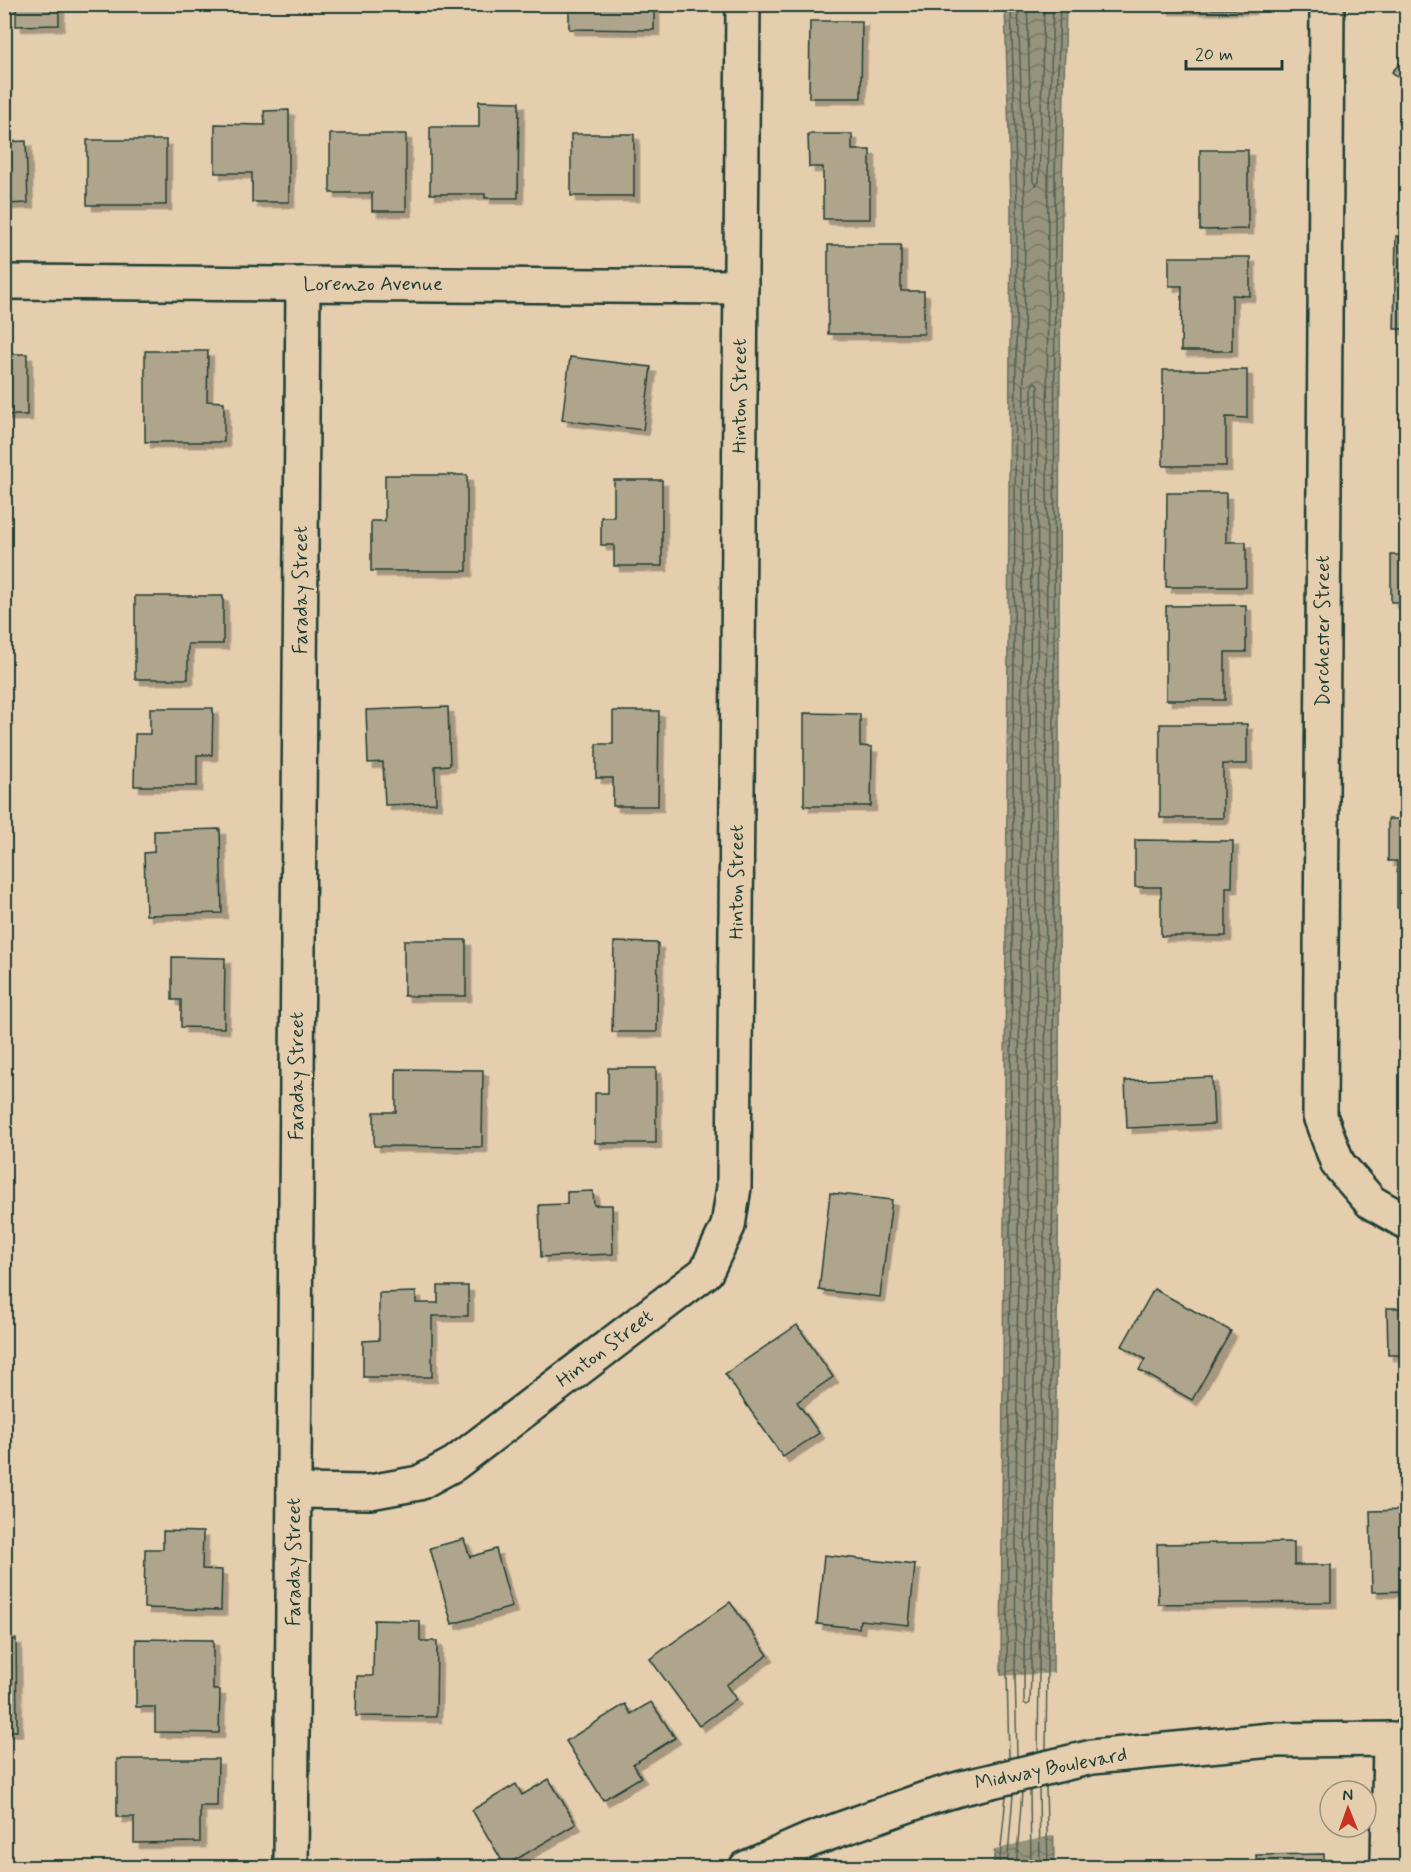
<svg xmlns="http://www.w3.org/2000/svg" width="1411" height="1872" font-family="Mynerve,sans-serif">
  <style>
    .water { fill: url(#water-waves); stroke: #677160; stroke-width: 1.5 }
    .pier { fill: #e5ceae }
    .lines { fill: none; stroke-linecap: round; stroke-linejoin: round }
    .shore { stroke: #4f6051; stroke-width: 1.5 }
    .building { fill: #aea58c; stroke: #1f3d34; stroke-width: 1.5; filter: url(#shadow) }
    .minor-casing { stroke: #1f3d34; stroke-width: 38 }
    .minor { stroke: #e5ceae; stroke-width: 33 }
    .labels { text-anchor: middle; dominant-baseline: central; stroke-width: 6; stroke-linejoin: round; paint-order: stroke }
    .street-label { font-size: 20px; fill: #1f3d34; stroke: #e5ceae }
  </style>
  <defs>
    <pattern id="water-waves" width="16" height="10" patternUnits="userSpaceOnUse" patternTransform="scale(1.5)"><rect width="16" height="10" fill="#97947d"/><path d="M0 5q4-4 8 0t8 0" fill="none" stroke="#7b7a67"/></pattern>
    <filter id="shadow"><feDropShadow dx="5.5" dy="5.5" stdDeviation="0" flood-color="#0004"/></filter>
  </defs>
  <rect width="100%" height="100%" fill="#e5ceae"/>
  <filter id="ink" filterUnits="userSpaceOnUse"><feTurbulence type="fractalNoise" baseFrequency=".0167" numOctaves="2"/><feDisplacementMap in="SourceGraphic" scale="12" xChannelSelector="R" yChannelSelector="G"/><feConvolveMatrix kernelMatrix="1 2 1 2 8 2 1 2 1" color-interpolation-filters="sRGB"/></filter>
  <g filter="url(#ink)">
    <path class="water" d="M1066 4C1056 379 1060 754 1059 1128 1058 1374 1050 1621 1054 1867L993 1868 1003 1757 1001 1673 1011 204 1005 5Z"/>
    <polygon class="pier" points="1056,1673 1056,1835 1019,1843 992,1851 1000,1757 998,1676"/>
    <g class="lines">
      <g class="shore">
        <polyline points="1027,4 1033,182 1036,185 1039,182 1044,4"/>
        <polygon points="1035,382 1038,385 1036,1172 1031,1673 1030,1703 1027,1705 1024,1703 1024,1673 1032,385"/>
        <polyline points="1046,1749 1053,1172 1055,175 1060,4"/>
        <polyline points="1038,1751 1045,1172 1048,175 1053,4"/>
        <polyline points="1017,1756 1015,1673 1025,205 1018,4"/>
        <polyline points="1009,1758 1007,1673 1017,204 1011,4"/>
        <polyline points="1046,1786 1048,1868"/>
        <polyline points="1039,1788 1040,1868"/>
        <polyline points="1030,1790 1031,1868"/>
        <polyline points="999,1868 1006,1796"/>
        <polyline points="1007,1868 1013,1794"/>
        <polyline points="1016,1868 1022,1792"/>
      </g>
    </g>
    <g class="building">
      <polygon points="4,4 59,4 59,25 16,26 16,7 4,6"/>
      <polygon points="569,4 654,4 654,30 569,29"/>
      <rect x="1164" y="4" width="86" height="5"/>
      <polygon points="810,21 862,21 861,98 809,98"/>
      <polygon points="1406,57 1406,85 1392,72"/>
      <polygon points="479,101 519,102 518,198 485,198 485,194 430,194 430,127 479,127"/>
      <polygon points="289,110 289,202 252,202 252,173 215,173 215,124 265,125 264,111"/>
      <polygon points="330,134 406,134 406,211 372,211 372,193 330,193"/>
      <rect x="571" y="134" width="63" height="62"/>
      <polygon points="808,134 852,134 852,150 870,150 870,219 823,219 823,167 809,167"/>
      <rect x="87" y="140" width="79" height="65"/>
      <polygon points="26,141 28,203 4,204 4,142"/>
      <polygon points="1200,150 1248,150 1248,229 1200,230"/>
      <polygon points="1396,236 1406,237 1406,329 1394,329"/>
      <polygon points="828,245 901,245 901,291 924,291 924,334 828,334"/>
      <polygon points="1169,257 1250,257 1250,296 1232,295 1232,351 1181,351 1182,286 1169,286"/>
      <polygon points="145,351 208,351 207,401 224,402 224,442 145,442"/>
      <rect x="4" y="354" width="23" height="61"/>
      <polygon points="570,357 651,367 643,430 562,420"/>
      <polygon points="1163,370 1247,370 1247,418 1226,417 1226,466 1163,466"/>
      <polygon points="385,475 467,475 467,571 371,571 371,521 385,521"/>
      <polygon points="614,480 662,480 662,566 614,566 614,545 601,545 601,517 614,517"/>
      <polygon points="1167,493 1226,493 1226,542 1246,542 1246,587 1166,587"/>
      <rect x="1391" y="555" width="15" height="47"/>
      <polygon points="135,596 223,596 223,644 188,644 188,679 135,679"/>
      <polygon points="1246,605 1246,652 1225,652 1225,700 1166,700 1166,606"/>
      <polygon points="448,707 450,765 435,766 436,803 385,805 383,762 368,763 366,710"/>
      <polygon points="150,708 213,708 212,755 197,755 197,786 134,786 135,734 150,734"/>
      <polygon points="613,711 659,711 658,806 613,806 613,778 596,778 596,744 613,744"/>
      <polygon points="804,713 860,714 860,746 872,747 871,806 804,806"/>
      <polygon points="1160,724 1247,724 1247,764 1223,764 1223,818 1160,818"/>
      <polygon points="1388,819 1406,819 1406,908 1397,908 1397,861 1388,861"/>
      <polygon points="220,829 222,913 146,915 144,853 154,852 154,831"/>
      <polygon points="1135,840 1233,841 1232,887 1226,887 1226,936 1161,936 1161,887 1135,887"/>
      <rect x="404" y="940" width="62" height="56"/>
      <polygon points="614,942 658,943 657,1032 612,1032"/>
      <polygon points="172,957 225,958 224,1028 181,1027 181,1000 172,1000"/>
      <polygon points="608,1068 656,1068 656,1143 595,1143 595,1093 608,1093"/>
      <polygon points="396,1069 483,1070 482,1147 374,1146 374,1112 396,1112"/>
      <polygon points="1212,1077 1214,1124 1127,1128 1125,1081"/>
      <polygon points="593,1191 594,1205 612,1205 613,1254 541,1257 539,1205 567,1204 567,1192"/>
      <polygon points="830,1193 892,1200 880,1297 819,1290"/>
      <polygon points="438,1286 468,1286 468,1316 432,1316 432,1377 363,1377 363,1341 379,1340 379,1293 416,1292 416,1303 438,1303"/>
      <polygon points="1154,1289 1231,1331 1192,1400 1139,1370 1145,1359 1122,1346"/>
      <polygon points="1387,1308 1406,1308 1406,1355 1388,1355"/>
      <polygon points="797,1325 833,1377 797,1402 819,1433 783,1457 725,1374"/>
      <polygon points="1406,1510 1406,1591 1372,1592 1370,1511"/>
      <polygon points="163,1531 203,1532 202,1569 222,1570 221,1610 144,1608 145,1549 163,1549"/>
      <polygon points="464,1539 470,1557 496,1549 512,1607 452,1624 430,1548"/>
      <polygon points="1294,1542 1294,1565 1331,1565 1331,1602 1158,1604 1157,1544"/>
      <polygon points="824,1555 915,1565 909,1625 860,1620 859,1628 817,1624"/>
      <polygon points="730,1602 768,1655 726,1685 736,1699 699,1726 650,1659"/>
      <polygon points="374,1620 420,1621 420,1641 437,1641 436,1717 356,1716 357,1676 373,1676"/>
      <polygon points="16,1639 17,1731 4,1731 4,1640"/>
      <polygon points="136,1639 213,1640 213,1690 220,1690 219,1733 155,1732 155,1707 136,1707"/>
      <polygon points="651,1702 675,1738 633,1764 641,1777 603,1800 566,1741 625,1704 631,1714"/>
      <polygon points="117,1759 218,1759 217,1806 200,1806 200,1842 134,1843 134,1817 117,1817"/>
      <polygon points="549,1779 576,1824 505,1866 472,1810 516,1784 522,1795"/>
      <polygon points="1324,1854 1324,1868 1257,1868 1256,1855"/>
      <polygon points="436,1859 436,1868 352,1868 352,1861"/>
    </g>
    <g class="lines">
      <g class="minor-casing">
        <g id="minor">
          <polyline points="1327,4 1320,1116 1338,1164 1371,1202 1406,1222"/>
          <polyline points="4,282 741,287"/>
          <polyline points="294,1491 370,1492 419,1483 454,1464 706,1272 728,1226 734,1187 743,4"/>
          <polyline points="291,1868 303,284"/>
          <polyline points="746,1868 810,1840 928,1798 962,1788 1092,1757 1271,1740 1406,1739"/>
          <polyline points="1390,1868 1388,1862 1390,1739"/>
        </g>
      </g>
      <use href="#minor" class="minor"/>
    </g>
  </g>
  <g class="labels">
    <g class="street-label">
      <text x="373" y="284">Lorenzo Avenue</text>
      <text transform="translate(740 396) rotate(-90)">Hinton Street</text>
      <text transform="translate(301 590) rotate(-90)">Faraday Street</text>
      <text transform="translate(1323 631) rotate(-90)">Dorchester Street</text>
      <text transform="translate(737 882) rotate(-90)">Hinton Street</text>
      <text transform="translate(297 1076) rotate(-90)">Faraday Street</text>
      <text transform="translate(605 1349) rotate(-37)">Hinton Street</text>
      <text transform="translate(294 1562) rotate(-90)">Faraday Street</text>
      <text transform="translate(1051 1769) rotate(-11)">Midway Boulevard</text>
    </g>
  </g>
  <rect width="1411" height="1872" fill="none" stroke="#e5ceae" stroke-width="24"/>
  <rect x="12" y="12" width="1387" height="1848" fill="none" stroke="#1f3d34" stroke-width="2" filter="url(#ink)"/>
  <g transform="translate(1348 1809) rotate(359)"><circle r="28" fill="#e5ceae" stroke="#96947d" stroke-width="1.5"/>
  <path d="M0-4.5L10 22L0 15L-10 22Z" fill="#c8321e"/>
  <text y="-9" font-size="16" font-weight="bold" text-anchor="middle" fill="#1f3d34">N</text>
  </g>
  <path d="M1186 60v9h96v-9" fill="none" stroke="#1f3d34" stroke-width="3"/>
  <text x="1195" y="60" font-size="18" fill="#1f3d34" stroke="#e5ceae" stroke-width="4.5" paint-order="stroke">20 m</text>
</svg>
